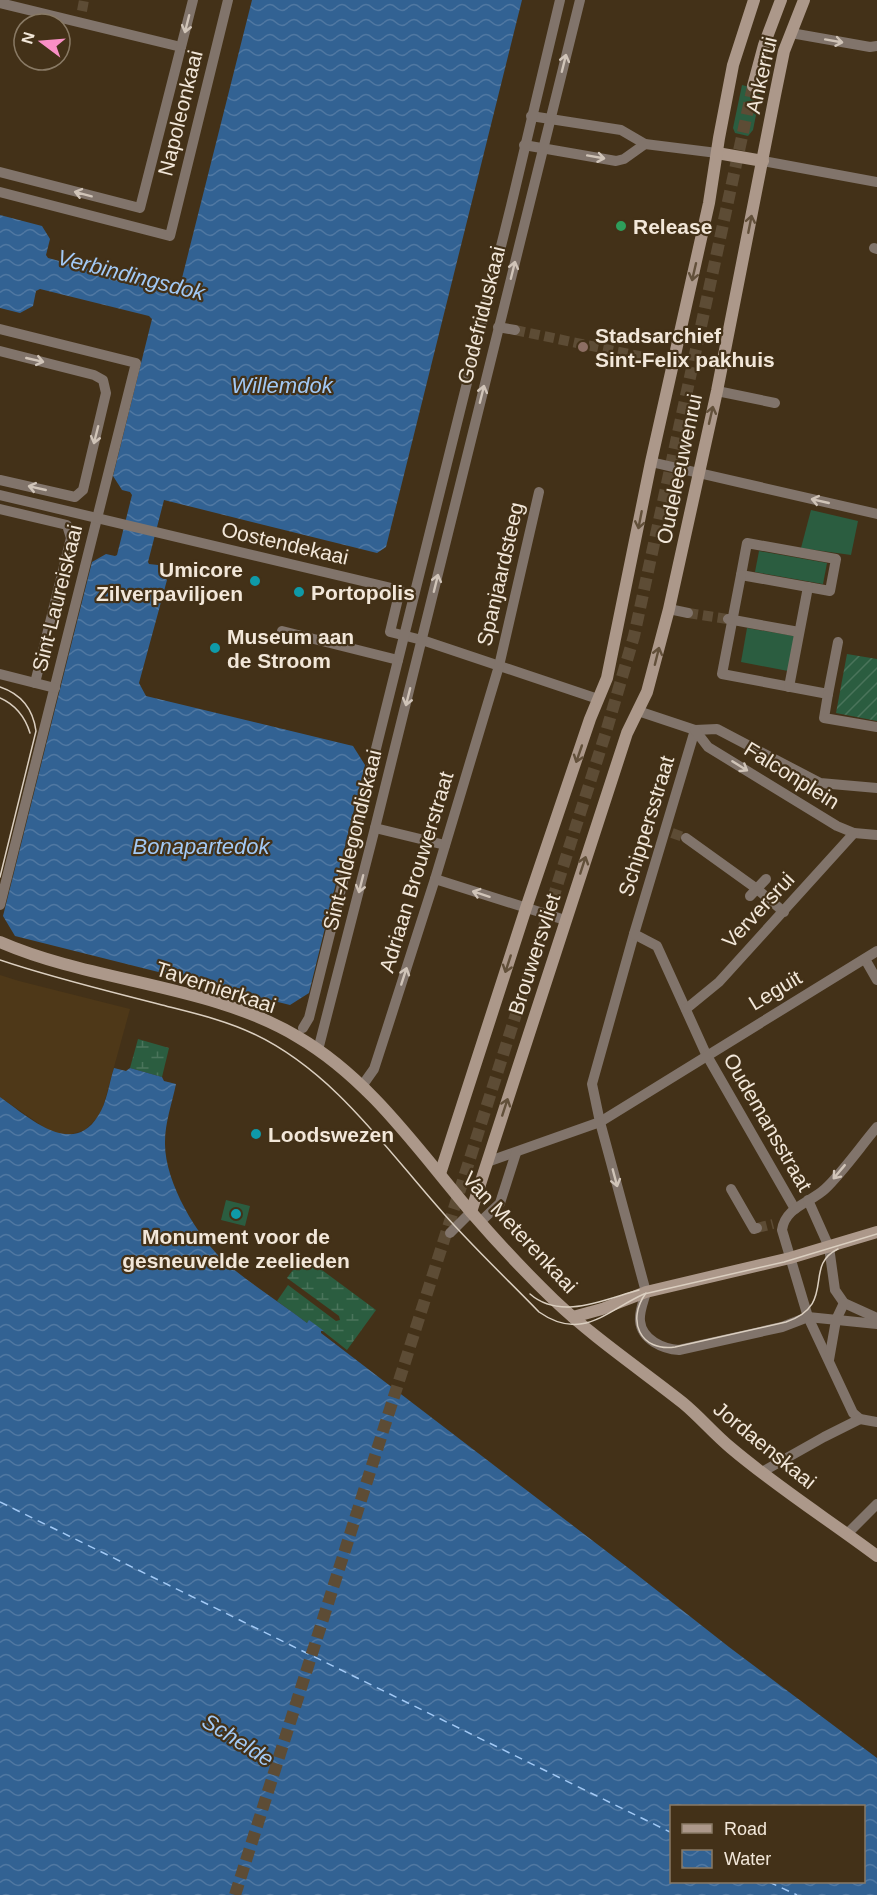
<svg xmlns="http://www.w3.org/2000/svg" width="877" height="1895" font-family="Arial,sans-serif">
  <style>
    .built { fill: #4e3818 }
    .grass { fill: #2b5d40 }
    .wetland { fill: url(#wetland-marsh) }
    .garden { fill: url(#garden-furrows) }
    .water { fill: url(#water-waves); fill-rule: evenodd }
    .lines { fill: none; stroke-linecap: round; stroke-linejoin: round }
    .ferry { stroke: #a2c9f5; stroke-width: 1.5; stroke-dasharray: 8 6; stroke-linecap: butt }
    .street-tunnel { stroke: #5d4c35; stroke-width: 10; stroke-dasharray: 10 5; stroke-linecap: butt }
    .secondary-tunnel { stroke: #5d4c35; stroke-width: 12; stroke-dasharray: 12 6; stroke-linecap: butt }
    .street { stroke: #81746b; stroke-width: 10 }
    .secondary { stroke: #ac988a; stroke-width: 12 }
    .tram { stroke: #dbcfc0; stroke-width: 1.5 }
    .oneway { stroke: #d0c4b8 }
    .oneway2 { stroke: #62503a }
    .leisure-dot { fill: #2e9e5b; stroke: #433118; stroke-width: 2 }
    .education-dot { fill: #8d6e63; stroke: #433118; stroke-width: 2 }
    .culture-dot { fill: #0f9aa8; stroke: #433118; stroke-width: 2 }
    .labels { text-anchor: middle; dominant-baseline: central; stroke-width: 4.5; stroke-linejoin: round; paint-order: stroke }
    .street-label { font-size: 21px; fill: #f2e7d9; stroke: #433118 }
    .poi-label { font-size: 21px; font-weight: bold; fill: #f2e7d9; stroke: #433118; text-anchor: start }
    .water-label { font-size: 22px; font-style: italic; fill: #a2c9f5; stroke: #433118 }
  </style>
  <defs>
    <pattern id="wetland-marsh" width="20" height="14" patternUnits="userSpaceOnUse" patternTransform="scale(1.5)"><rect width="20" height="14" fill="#2b5d40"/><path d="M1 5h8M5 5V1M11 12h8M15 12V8" fill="none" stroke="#4a745b"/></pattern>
    <pattern id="garden-furrows" width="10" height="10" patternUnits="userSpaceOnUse" patternTransform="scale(1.5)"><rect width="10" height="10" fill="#2b5d40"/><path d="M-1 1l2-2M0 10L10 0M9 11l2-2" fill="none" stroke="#4a745b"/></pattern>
    <pattern id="water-waves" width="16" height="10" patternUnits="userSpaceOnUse" patternTransform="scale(1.5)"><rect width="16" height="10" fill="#326293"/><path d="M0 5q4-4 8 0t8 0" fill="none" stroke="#5078a2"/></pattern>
  </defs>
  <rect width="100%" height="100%" fill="#433118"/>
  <polygon class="built" points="0,975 19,981 130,1009 103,1107 98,1117 85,1130 69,1135 51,1132 0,1097"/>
  <g class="grass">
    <polygon points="742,85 761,90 753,130 748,136 735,133 733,128"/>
    <polygon points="811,510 858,521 851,555 801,548"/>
    <polygon points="759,551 827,563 823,584 755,572"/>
    <polygon points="747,628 794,636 788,671 741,662"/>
    <polygon points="226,1200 250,1206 245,1226 221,1220"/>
  </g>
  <g class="wetland">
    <polygon points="138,1039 169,1048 162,1077 130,1068"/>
    <polygon points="303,1256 376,1310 347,1350 310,1321 307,1323 277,1301 288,1285 336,1321 340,1320 339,1316 287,1278"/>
  </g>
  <polygon class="garden" points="847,654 877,659 877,721 836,713"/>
  <g class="water">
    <polygon points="252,0 522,0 386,547 377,553 164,500 148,562 149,564 158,565 167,580 139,683 146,696 353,746 365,765 309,993 290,1005 15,936 3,916 92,562 106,554 115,556 117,555 132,495 130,492 122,490 113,476 152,319 149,316 40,289 36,291 33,306 20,313 0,308 0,215 42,226 50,239 46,255 48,258 177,292 179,290"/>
    <path d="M114 1068 126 1071 130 1068 162 1077 164 1081 176 1084C172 1103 165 1123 165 1142 164 1181 197 1237 226 1263 251 1284 280 1303 307 1323L309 1320 324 1331H321V1333L631 1570 729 1647 877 1758V1895H0V1097C26 1115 72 1159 98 1116 107 1103 109 1083 114 1068ZM864 1806V1882H672V1806Z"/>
  </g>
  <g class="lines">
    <g class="ferry">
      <polyline points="0,1502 672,1833"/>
      <polyline points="769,1882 797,1895"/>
    </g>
    <g class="street-tunnel">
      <polyline points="82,11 84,0"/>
      <polyline points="515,330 653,359"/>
      <polyline points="688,613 727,619"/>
      <polyline points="672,833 686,838"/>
      <polyline points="757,1228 773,1224"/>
    </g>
    <polyline class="secondary-tunnel" points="235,1895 606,732 634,636 753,86"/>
    <g class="street">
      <polyline points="0,3 181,47"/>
      <polyline points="791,33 870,47 877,46"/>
      <polyline points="531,116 621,130 645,144 717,153"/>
      <polyline points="524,145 616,161 624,159 645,144"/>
      <polyline points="763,161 877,182"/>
      <polyline points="0,172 140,208 193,0"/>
      <polyline points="0,192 170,236 228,0"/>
      <polyline points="874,248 877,249"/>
      <polyline points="498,327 515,330"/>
      <polyline points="0,329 136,363 0,905"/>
      <polyline points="0,351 94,375 103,380 106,393 83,490 75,497 0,480"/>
      <polyline points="653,359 673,362"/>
      <polyline points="717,391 775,403"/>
      <polyline points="651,462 877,514"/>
      <polyline points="0,495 400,590 390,632 422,640 598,699"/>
      <polyline points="0,509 67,525 71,538 35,683"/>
      <polygon points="747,543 836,559 830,591 741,575"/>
      <polyline points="741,575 722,674 828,694 838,642"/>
      <polyline points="669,609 688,613"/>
      <polyline points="728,619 799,632"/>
      <polyline points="282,631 398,660"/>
      <polyline points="0,674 55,688"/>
      <polyline points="789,687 808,587"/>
      <polyline points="828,694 824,718 877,727"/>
      <polyline points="638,711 695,730 717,729 820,783 877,788"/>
      <path d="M695 730 634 934 592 1084 600 1122 646 1292C644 1301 639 1311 640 1321 642 1340 663 1349 679 1350L782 1327 808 1317 877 1324"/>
      <polyline points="695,730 708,747 837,826 854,833 877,835"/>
      <polyline points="375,828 445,845"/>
      <polyline points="686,838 757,889 784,912"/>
      <polyline points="435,879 565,920"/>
      <polyline points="750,896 766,879"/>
      <polyline points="634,934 657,946 706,1054 795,1209"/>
      <polyline points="865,959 877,980"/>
      <polyline points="686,1009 719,982 854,833"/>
      <polyline points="303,1028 309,1018 511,206 560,0"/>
      <polyline points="318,1050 375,828 580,0"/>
      <polyline points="362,1086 374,1069 386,1032 435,879 499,666 539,492"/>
      <path d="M877 1127C861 1146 842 1173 825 1189 810 1203 785 1207 782 1230L808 1317 853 1413 860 1419 877 1422"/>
      <polyline points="487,1162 600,1122 877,951"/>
      <polyline points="731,1189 754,1229 757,1228"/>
      <polyline points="808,1200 829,1247 835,1290 844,1303 877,1318"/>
      <polyline points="480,1222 500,1203 516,1153"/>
      <polyline points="450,1233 471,1212"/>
      <polyline points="829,1360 836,1320 844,1303"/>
      <polyline points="762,1472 824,1437 860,1419"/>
      <polyline points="847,1534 877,1504"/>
    </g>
    <g class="secondary">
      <polyline points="753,86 764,45 781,0"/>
      <polyline points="717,153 763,161"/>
      <path d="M0 942C94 983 210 984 298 1037 370 1079 418 1150 471 1212 497 1242 525 1272 554 1300 594 1338 640 1369 683 1403 700 1417 714 1434 731 1448 777 1487 829 1520 877 1556"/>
      <polyline points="440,1174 526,908 590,719 607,678 651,462 709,203 719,138 733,65 754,0"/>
      <polyline points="471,1212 627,733 647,692 669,609 717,391 775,95 784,51 804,0"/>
      <polyline points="573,1317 602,1309 646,1292 790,1258 877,1232"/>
    </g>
    <g class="tram">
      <path d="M0 687C21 694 33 709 36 731L0 877"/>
      <path d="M0 698C16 705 25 717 30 733"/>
      <path d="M0 960C53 978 108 991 162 1005 193 1013 225 1020 254 1034 334 1072 386 1149 444 1214 474 1248 507 1279 539 1312 582 1342 606 1311 644 1294L784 1262 877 1234"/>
      <path d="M646 1293C626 1320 640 1352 675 1347L786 1322C838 1304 802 1266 838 1249"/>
      <path d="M530 1294C561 1321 605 1299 639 1290"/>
    </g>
  </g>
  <defs><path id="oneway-shaft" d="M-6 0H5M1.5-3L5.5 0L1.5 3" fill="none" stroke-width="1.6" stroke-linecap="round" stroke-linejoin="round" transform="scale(1.5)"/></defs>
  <g class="oneway">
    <use href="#oneway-shaft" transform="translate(187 24) rotate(104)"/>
    <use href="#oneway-shaft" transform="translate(834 41) rotate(10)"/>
    <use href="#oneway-shaft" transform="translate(564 63) rotate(-76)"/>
    <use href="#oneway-shaft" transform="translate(596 157) rotate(10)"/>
    <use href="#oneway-shaft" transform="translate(83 194) rotate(-165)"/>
    <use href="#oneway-shaft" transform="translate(513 270) rotate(-76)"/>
    <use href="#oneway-shaft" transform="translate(35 360) rotate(13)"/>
    <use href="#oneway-shaft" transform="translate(482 394) rotate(-76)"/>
    <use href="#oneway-shaft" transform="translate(96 435) rotate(104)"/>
    <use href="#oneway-shaft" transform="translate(37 488) rotate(-167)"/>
    <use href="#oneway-shaft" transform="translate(820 501) rotate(-167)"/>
    <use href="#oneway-shaft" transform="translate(436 583) rotate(-76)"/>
    <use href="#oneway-shaft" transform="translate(408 697) rotate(104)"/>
    <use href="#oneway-shaft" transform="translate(740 766) rotate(32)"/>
    <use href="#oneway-shaft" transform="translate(361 884) rotate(104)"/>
    <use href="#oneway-shaft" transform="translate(481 894) rotate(-162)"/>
    <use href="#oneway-shaft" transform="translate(404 976) rotate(-72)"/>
    <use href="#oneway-shaft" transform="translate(839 1172) rotate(130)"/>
    <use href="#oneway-shaft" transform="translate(615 1178) rotate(75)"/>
  </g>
  <g class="oneway2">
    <use href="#oneway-shaft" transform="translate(750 224) rotate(-79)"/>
    <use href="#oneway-shaft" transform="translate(694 272) rotate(103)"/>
    <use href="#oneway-shaft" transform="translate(711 415) rotate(-77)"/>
    <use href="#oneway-shaft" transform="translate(640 520) rotate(101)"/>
    <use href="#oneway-shaft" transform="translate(657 656) rotate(-76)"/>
    <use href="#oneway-shaft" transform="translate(579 754) rotate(109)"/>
    <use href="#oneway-shaft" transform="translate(583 865) rotate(-72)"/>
    <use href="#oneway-shaft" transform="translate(508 964) rotate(108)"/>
    <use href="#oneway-shaft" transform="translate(505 1107) rotate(-72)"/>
  </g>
  <circle class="leisure-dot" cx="621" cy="226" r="6"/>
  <circle class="education-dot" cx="583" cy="347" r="6"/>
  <g class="culture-dot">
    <circle cx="255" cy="581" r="6"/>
    <circle cx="299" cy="592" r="6"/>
    <circle cx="215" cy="648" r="6"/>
    <circle cx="256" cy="1134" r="6"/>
    <circle cx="236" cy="1214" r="6"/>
  </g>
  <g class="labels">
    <g class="street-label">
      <text transform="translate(761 75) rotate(-77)">Ankerrui</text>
      <text transform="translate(180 113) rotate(-76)">Napoleonkaai</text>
      <text transform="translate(481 315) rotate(-76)">Godefriduskaai</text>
      <text transform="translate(679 469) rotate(-78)">Oudeleeuwenrui</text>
      <text transform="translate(285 543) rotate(13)">Oostendekaai</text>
      <text transform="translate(500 574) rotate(-77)">Spanjaardsteeg</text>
      <text transform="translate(57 598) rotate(-76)">Sint-Laureiskaai</text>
      <text transform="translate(792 775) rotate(32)">Falconplein</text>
      <text transform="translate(646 826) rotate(-73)">Schippersstraat</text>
      <text transform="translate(352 840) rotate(-76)">Sint-Aldegondiskaai</text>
      <text transform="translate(416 872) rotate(-73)">Adriaan Brouwerstraat</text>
      <text transform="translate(758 910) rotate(-47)">Verversrui</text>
      <text transform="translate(534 954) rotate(-72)">Brouwersvliet</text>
      <text transform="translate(216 987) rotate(18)">Tavernierkaai</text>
      <text transform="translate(775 990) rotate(-31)">Leguit</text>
      <text transform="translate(768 1122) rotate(60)">Oudemansstraat</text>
      <text transform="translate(520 1232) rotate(47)">Van Meterenkaai</text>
      <text transform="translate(765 1445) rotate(39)">Jordaenskaai</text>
    </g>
    <g class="poi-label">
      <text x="633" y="226">Release</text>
      <text x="595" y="335">Stadsarchief<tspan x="595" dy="24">Sint-Felix pakhuis</tspan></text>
      <text x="243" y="569" text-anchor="end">Umicore<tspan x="243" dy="24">Zilverpaviljoen</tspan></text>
      <text x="311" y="592">Portopolis</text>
      <text x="227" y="636">Museum aan<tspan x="227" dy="24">de Stroom</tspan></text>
      <text x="268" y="1134">Loodswezen</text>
      <text x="236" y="1236" text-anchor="middle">Monument voor de<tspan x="236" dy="24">gesneuvelde zeelieden</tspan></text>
    </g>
    <g class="water-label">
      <text transform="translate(131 275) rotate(14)">Verbindingsdok</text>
      <text x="282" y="385">Willemdok</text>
      <text x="201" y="846">Bonapartedok</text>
      <text transform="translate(238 1740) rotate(32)">Schelde</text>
    </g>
  </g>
  <rect x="670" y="1805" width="195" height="78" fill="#433118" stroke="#897a65" stroke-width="1.5"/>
  <rect x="682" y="1824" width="30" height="9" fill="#ac988a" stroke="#897a65" stroke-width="1.5"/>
  <text x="724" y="1835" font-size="18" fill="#f2e7d9">Road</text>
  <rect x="682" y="1850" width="30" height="18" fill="url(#water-waves)" stroke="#897a65" stroke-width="1.5"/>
  <text x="724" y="1865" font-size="18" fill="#f2e7d9">Water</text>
  <g transform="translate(42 42) rotate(286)"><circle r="28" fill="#433118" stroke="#897a65" stroke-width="1.5"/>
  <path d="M0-4.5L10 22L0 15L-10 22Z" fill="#fa8fc6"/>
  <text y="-9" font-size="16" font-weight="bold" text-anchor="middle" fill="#f2e7d9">N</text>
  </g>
</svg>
